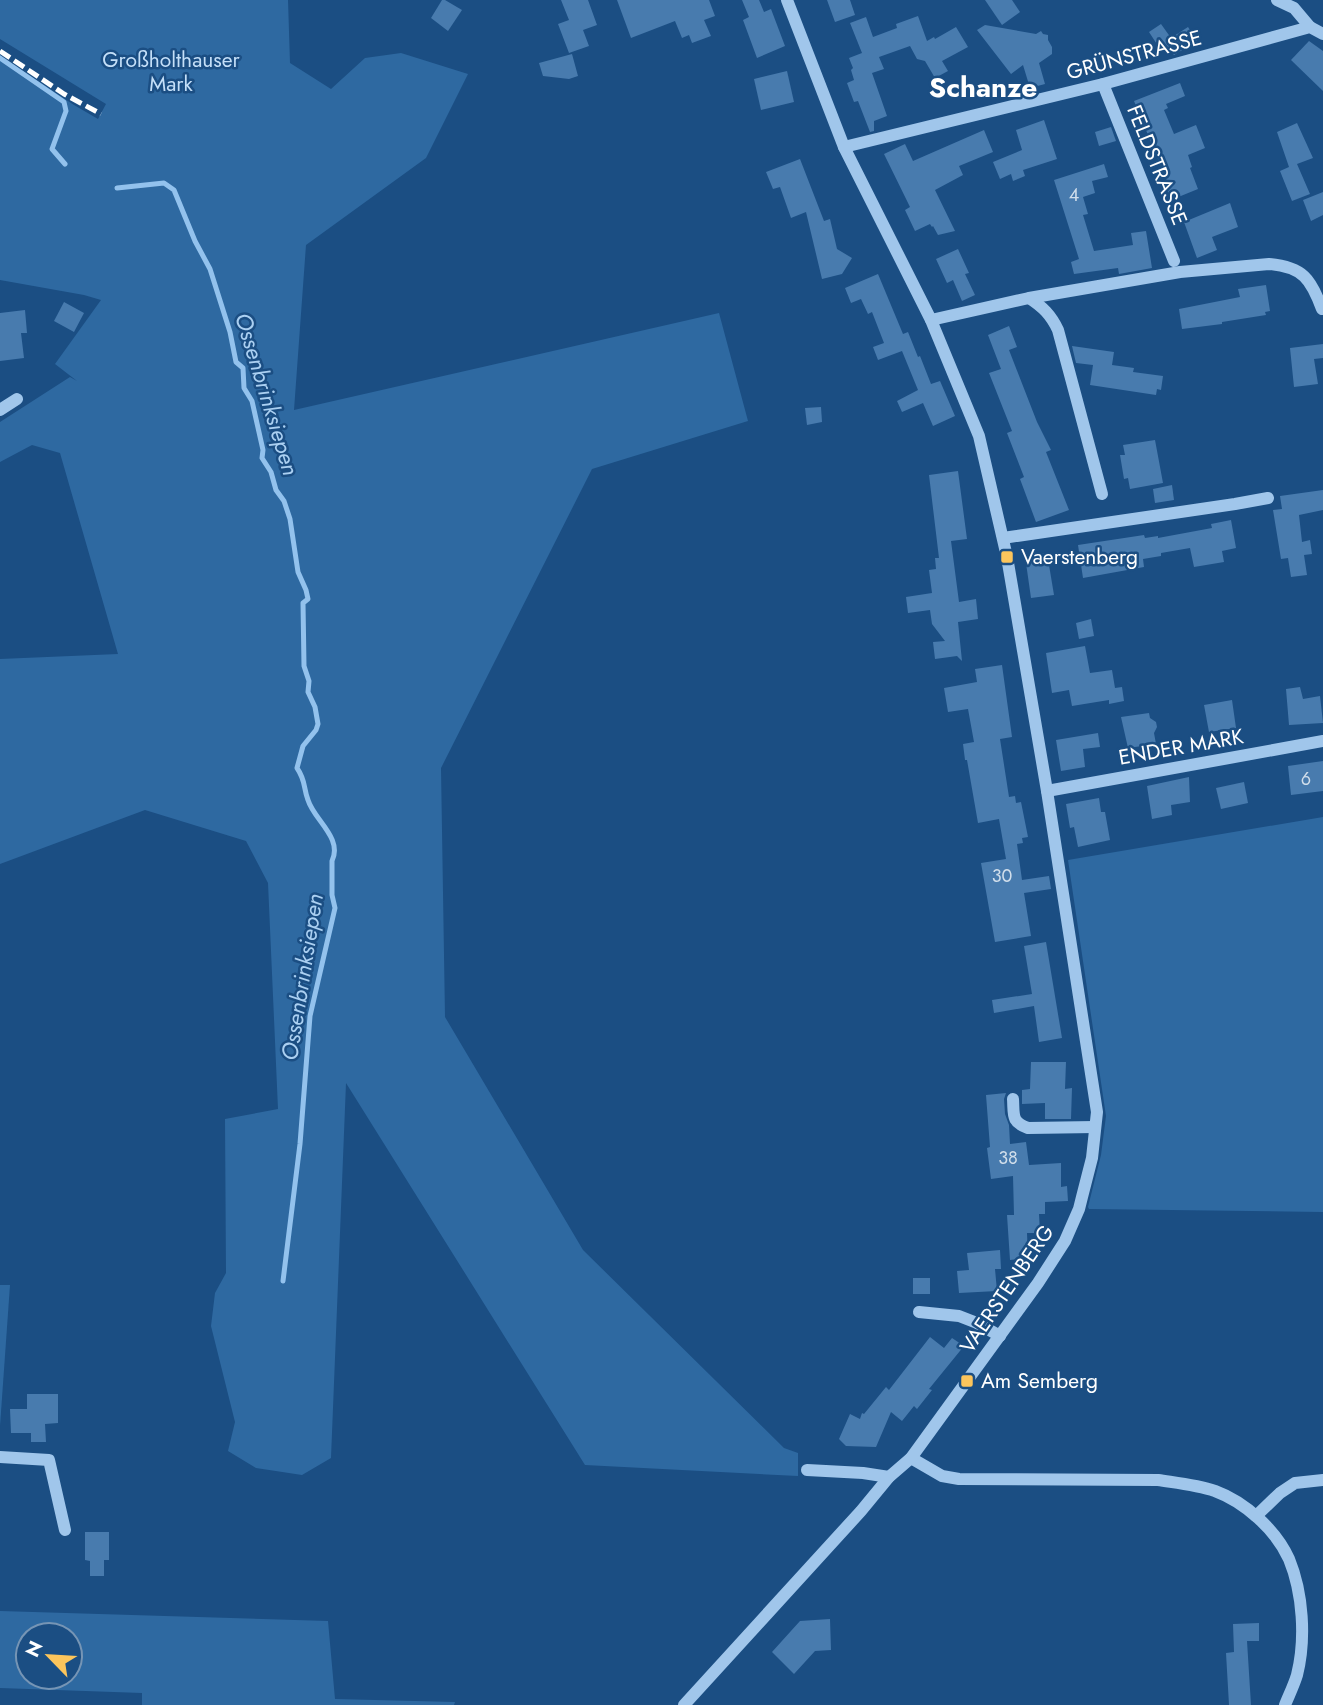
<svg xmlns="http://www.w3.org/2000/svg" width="1323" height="1705" font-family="Jost,sans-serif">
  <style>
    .green { fill: #2e69a1; fill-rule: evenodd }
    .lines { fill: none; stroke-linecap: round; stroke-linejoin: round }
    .stream { stroke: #93c2ed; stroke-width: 5 }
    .building { fill: #487bae }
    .minor { stroke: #a0c6eb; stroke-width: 12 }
    .rail { stroke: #fff; stroke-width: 5; stroke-dasharray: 12 5; stroke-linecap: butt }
    .poi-dot { fill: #fcc55c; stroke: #1b4e83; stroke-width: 2.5 }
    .labels { text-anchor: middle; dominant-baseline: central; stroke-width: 5; stroke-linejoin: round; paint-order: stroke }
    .number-label { font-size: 18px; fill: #d1deeb }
    .street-label { font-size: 21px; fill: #fff; stroke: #1b4e83 }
    .park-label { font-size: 21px; fill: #c4dff8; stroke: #1b4e83 }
    .poi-label { font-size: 21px; fill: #fff; stroke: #1b4e83; text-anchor: start }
    .water-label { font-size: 23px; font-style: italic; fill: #abd0f2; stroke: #1b4e83 }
    .district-label { font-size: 28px; font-weight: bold; fill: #fff; stroke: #1b4e83 }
  </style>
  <rect width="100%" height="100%" fill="#1b4e83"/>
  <g class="green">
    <polygon points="0,0 288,0 290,63 331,89 365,58 401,53 468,74 426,158 306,245 294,410 719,313 748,421 592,469 441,768 445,1017 583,1250 784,1448 798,1453 798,1476 585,1465 346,1083 331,1458 302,1475 256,1468 228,1451 235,1422 211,1326 215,1293 226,1273 225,1119 278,1109 268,883 246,841 145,810 0,864 0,659 118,654 60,453 32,445 0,462 0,422 70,377 77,381 55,364 101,300 84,295 0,280 0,56 74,105 98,119 106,104 0,39"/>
    <polygon points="1323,817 1323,1212 1089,1209 1088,1207 1101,1155 1106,1116 1068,860"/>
    <polygon points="0,1285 10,1285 0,1426"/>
    <path d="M0 1611 328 1621 335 1699 455 1702 454 1705H142V1693L0 1688ZM28 1635H70V1677H28Z"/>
  </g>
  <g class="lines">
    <g class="stream">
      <polyline points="0,58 64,102 66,111 52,149 65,164"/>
      <path d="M117 188 164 183 174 190 195 241 210 269 230 332 236 362 243 368 244 388 252 401 263 450 262 458 271 472 276 490 284 501 290 519 298 572 306 590 308 599 303 603 304 666 309 681 308 692 315 707 318 724 316 730 303 746 297 768C306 781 303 787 308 800 314 820 343 838 332 861V895L335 908 310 1016 300 1144 283 1281"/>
    </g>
  </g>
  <g class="building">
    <polygon points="442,0 445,0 462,10 448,31 431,18"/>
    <polygon points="561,0 588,0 597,25 583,30 589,46 569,53 558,24 569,20"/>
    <polygon points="617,0 709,0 715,16 704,20 711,36 692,43 689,35 682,38 675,21 631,38"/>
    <polygon points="742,0 759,0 764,12 771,9 785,46 757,58 743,20 749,17"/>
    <polygon points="827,0 850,0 855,15 835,22"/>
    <polygon points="985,0 1012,0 1020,12 1002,25"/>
    <polygon points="918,16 927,41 934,37 935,39 956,27 968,47 942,61 948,71 935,78 925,61 917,59 910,46 879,57 884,69 872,73 887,116 874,121 874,131 870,132 858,101 854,102 847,83 854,80 851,70 853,68 849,58 862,53 850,23 866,17 873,37 897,28 896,24"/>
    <polygon points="1161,24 1171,38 1188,27 1197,41 1174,55 1168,48 1162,52 1149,32"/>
    <polygon points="985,25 1036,34 1041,31 1043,34 1048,35 1048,40 1052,47 1052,54 1039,63 1045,84 1030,88 1023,65 1011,74 977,30"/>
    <polygon points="1309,41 1323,51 1323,91 1291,60"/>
    <polygon points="572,54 578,76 569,79 543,76 539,63"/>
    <polygon points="787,71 794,102 761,110 754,79"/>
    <polygon points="1180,83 1185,96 1166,104 1168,108 1164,110 1174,134 1196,125 1205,148 1188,155 1192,167 1190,168 1198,189 1171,200 1164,182 1167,181 1134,101"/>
    <polygon points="1044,120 1057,159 1023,170 1025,176 1013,181 1011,174 1000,179 993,162 1022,150 1016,130"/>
    <polygon points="1297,123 1313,158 1297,164 1310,194 1292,201 1280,171 1289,167 1277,132"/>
    <polygon points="1111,127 1116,141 1099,146 1095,132"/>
    <polygon points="984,130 993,152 959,166 963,175 935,190 955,231 938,235 933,226 932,227 930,224 915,231 905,210 910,207 884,154 905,144 913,161"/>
    <polygon points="800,159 824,221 830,219 837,249 852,258 842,274 822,279 806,212 791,218 780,187 773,189 766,172"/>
    <polygon points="1104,164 1108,177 1092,181 1095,193 1083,197 1088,214 1083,215 1094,251 1133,245 1131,233 1146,231 1152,268 1119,274 1118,268 1074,274 1071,262 1079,259 1054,180"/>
    <polygon points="1323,192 1323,215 1311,221 1303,200"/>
    <polygon points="1230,203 1238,227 1212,237 1217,250 1197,258 1184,222"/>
    <polygon points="958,249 969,273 965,274 975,295 962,301 953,280 947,283 936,259"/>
    <polygon points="878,274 903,334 908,332 918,357 920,356 931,384 940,381 955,416 933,426 923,403 902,412 897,401 918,390 902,351 878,360 873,347 884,343 872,312 868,314 861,299 851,303 845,288"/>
    <polygon points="1266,285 1270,311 1265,312 1266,315 1222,322 1222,324 1182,329 1179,309 1240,297 1238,289"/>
    <polygon points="64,302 84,313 74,332 54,321"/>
    <polygon points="25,310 27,333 21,333 24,358 0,361 0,313"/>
    <polygon points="1009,326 1017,347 1009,350 1037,422 1051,450 1046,452 1069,510 1036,522 1020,479 1024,477 1007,433 1012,431 989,373 1001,369 988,335"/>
    <polygon points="1323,344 1323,358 1314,359 1318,384 1294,387 1290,348"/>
    <polygon points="1072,346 1114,352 1112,365 1134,368 1133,372 1163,376 1161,390 1157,389 1156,395 1090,385 1093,365 1076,363"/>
    <polygon points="821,407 822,422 807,425 805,408"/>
    <polygon points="1155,440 1163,483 1130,489 1128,478 1124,479 1120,455 1125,455 1123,445"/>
    <polygon points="958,471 967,539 951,541 959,602 976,599 978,619 958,622 962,661 957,656 935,659 933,642 945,641 932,624 930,610 908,613 906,597 932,593 929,570 936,569 935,558 939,558 929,475"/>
    <polygon points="1172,485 1174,500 1155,503 1153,489"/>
    <polygon points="1323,490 1323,510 1299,515 1302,542 1310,540 1312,554 1304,555 1307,575 1291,577 1288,558 1281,559 1273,510 1282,509 1280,496"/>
    <polygon points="1231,520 1236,548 1222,551 1224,562 1194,567 1190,548 1161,553 1161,556 1143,559 1144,567 1083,578 1078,545 1144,535 1145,538 1158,536 1158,538 1212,528 1211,524"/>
    <polygon points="1047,553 1054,595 1031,598 1025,556"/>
    <polygon points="1091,619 1094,636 1079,639 1076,623"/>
    <polygon points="1085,646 1090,673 1112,670 1115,688 1122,687 1124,701 1109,704 1109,700 1072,706 1069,690 1052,693 1046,653"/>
    <polygon points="1002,665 1012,737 1000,739 1009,797 1015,796 1016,803 1021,802 1028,837 1022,838 1023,843 1017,844 1022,880 1049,876 1051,889 1024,893 1031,936 995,942 981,863 1006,859 999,819 978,823 967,760 965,760 963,744 974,742 968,709 948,712 944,688 977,682 975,669"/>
    <polygon points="1300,687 1303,699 1320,696 1323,723 1289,725 1286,689"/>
    <polygon points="1232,700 1236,728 1209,732 1204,705"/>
    <polygon points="1149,713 1150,718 1156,722 1157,727 1154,733 1156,744 1128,748 1121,717"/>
    <polygon points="1098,733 1100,747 1083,749 1085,767 1061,771 1056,740"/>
    <polygon points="1323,761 1323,791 1291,795 1288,766"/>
    <polygon points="1189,777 1190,802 1171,805 1172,815 1152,819 1147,786"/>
    <polygon points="1244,782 1248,803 1221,809 1216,788"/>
    <polygon points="1099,798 1101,812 1105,812 1110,840 1078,847 1074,827 1070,828 1066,804"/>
    <polygon points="1046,942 1062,1038 1039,1042 1034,1006 994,1013 992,1000 1032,994 1024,946"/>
    <polygon points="1031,1062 1066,1062 1065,1089 1072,1088 1071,1119 1045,1119 1045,1103 1022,1104 1022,1090 1030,1089"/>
    <polygon points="1006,1093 1004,1099 1005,1114 1009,1125 1010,1144 1026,1142 1029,1165 1061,1163 1061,1187 1067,1186 1068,1201 1045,1202 1045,1214 1039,1214 1040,1233 1027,1233 1028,1258 1010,1260 1007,1215 1014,1215 1013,1176 991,1179 987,1148 990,1147 986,1095"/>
    <polygon points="1000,1250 1001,1269 995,1269 997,1291 959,1293 957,1271 969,1270 967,1253"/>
    <rect x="913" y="1278" width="17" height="16"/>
    <polygon points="930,1337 944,1348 952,1338 964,1346 929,1389 932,1390 917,1409 914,1406 902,1421 891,1412 876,1447 846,1446 839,1439 850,1414 860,1419 862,1413 864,1414 886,1387 889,1390"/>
    <polygon points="27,1394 58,1394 58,1423 45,1424 46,1442 31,1442 31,1433 11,1433 10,1409 27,1409"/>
    <polygon points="85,1532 109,1532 109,1560 104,1560 104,1576 90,1576 90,1561 85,1560"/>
    <polygon points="830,1619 831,1650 815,1651 794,1674 772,1652 800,1621"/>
    <polygon points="1259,1623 1259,1641 1247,1641 1251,1705 1229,1705 1226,1653 1234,1652 1233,1624"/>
  </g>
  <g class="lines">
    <g class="minor">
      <polyline points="1277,0 1294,8 1310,27"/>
      <polyline points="1103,84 1174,261"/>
      <polyline points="844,147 1103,84 1310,27 1323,34"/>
      <path d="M1029 298C1043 307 1051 315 1058 330L1102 494"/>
      <path d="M931 320 1029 298 1180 272 1269 264C1303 267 1311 279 1322 309"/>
      <polyline points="0,410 17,399"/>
      <polyline points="1003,538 1235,504 1268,498"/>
      <polyline points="1047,791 1323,741"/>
      <path d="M1013 1099C1014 1115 1011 1122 1028 1128L1095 1127"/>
      <polyline points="919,1312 959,1316 977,1323 1000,1336"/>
      <polyline points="0,1457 49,1460 65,1530"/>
      <path d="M911 1458 942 1476 959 1479 1158 1480C1177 1483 1197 1485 1215 1491 1245 1502 1276 1530 1289 1559 1303 1593 1306 1639 1297 1675 1294 1685 1289 1695 1285 1705"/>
      <polyline points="807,1470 863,1473 889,1477"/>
      <polyline points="1256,1516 1280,1493 1295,1483 1323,1480"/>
      <polyline points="684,1705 861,1511 889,1477 911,1458 1038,1283 1065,1241 1079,1209 1082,1197 1092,1158 1097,1112 1047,791 1007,557 979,436 931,320 844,147 787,0"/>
    </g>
    <polyline class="rail" points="0,51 64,94 101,114"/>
  </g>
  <g class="poi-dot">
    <rect x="1000" y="550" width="14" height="14" rx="3.5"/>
    <rect x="960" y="1374" width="14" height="14" rx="3.5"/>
  </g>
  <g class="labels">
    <g class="number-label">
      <text x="1074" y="195">4</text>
      <text x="1306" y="779">6</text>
      <text x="1002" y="876">30</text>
      <text x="1008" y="1158">38</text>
    </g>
    <g class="street-label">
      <text transform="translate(1134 55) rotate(-15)">GRÜNSTRASSE</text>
      <text transform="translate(1157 165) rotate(68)">FELDSTRASSE</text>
      <text transform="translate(1181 747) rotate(-10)">ENDER MARK</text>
      <text transform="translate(1007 1289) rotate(-56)">VAERSTENBERG</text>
    </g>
    <g class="park-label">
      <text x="171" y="60">Großholthauser<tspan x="171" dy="24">Mark</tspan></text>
    </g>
    <g class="poi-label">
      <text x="1021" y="557">Vaerstenberg</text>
      <text x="981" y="1381">Am Semberg</text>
    </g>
    <g class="water-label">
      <text transform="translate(267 394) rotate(73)">Ossenbrinksiepen</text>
      <text transform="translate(302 977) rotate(-81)">Ossenbrinksiepen</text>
    </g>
    <g class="district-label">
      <text x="983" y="87">Schanze</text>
    </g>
  </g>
  <g transform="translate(49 1656) rotate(295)"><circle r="33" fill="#1b4e83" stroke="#7695b5" stroke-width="2"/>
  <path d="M0-5L12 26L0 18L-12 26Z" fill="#fcc55c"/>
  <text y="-10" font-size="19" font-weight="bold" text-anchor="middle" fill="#ffffff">N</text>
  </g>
</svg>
